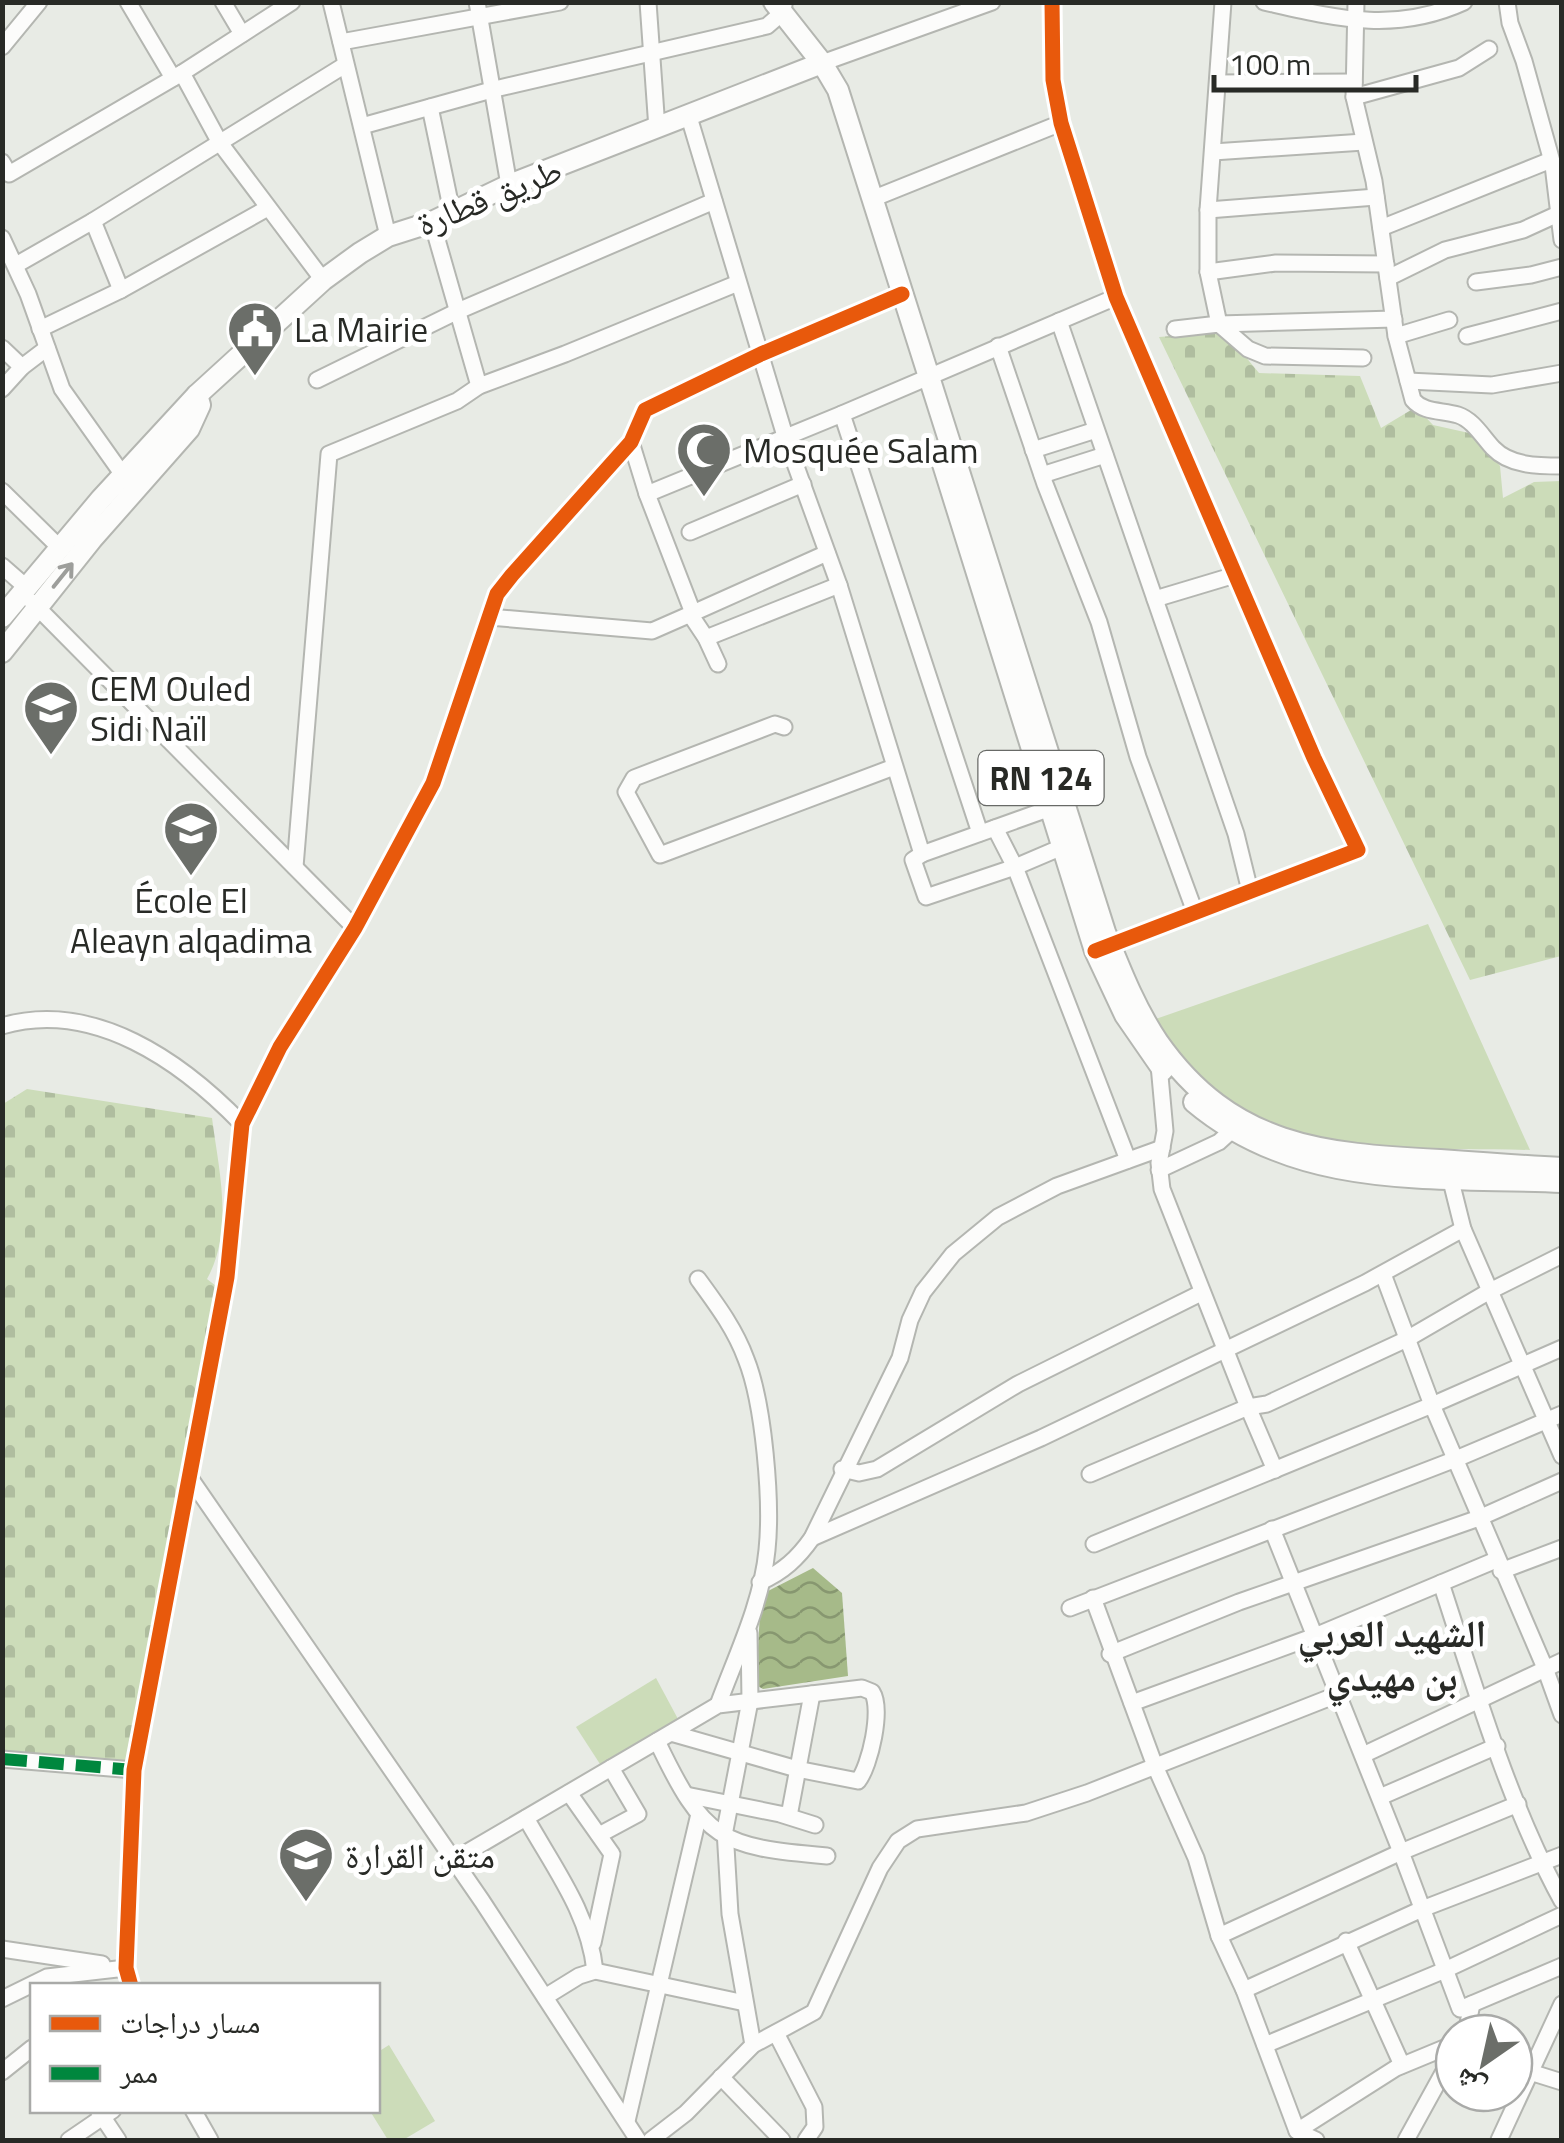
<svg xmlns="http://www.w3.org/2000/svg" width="1564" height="2143" font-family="'Titillium Web','Noto Naskh Arabic',sans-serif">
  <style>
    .green { fill: #ccdcb9 }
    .cemetery { fill: url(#cemetery-stones) }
    .water { fill: url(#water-waves) }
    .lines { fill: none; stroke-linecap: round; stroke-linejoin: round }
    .minor-casing { stroke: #b4b6b1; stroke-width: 19 }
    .major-casing { stroke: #b4b6b1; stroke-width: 24 }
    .minor { stroke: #fcfcfb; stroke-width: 15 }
    .major { stroke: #fcfcfb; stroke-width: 20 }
    .quiet { stroke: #00873e; stroke-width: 12; stroke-dasharray: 25 12; stroke-linecap: butt }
    .cycleway-casing { stroke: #fff; stroke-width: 21 }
    .cycleway { stroke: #e8590c; stroke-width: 15 }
    .oneway { stroke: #9d9e9b }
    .labels { text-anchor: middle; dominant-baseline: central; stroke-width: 10; stroke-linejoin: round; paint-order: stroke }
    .shield { fill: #fff; stroke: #686a67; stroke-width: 2.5 }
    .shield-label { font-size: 32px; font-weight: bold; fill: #282a26 }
    .street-label { font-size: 35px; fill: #282a26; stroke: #fff }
    .poi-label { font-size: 35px; fill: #282a26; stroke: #fff; text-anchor: start }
    .neighbourhood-label { font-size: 38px; font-weight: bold; fill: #282a26; stroke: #fff }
  </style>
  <defs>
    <pattern id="cemetery-stones" width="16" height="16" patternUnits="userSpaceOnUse" patternTransform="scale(2.5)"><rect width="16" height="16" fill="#ccdcb9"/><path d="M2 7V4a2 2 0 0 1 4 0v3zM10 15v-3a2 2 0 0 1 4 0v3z" fill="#afbd9f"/></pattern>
    <pattern id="water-waves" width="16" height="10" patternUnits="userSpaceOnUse" patternTransform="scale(2.5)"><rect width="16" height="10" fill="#a6ba89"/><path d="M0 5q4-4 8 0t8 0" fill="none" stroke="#879770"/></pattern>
  </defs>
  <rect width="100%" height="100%" fill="#e8ebe5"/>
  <g class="green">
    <path d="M1428 924 1530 1150C1432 1147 1316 1159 1231 1102 1199 1080 1174 1052 1150 1021Z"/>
    <polygon points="656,1678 678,1719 600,1764 576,1727"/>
    <polygon points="389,2045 435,2121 403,2140 388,2140 370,2111 378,2110 378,2052"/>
  </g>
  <g class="cemetery">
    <polygon points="1225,332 1259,373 1360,376 1381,428 1416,407 1433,425 1478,435 1500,466 1503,498 1534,482 1561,481 1561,956 1470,980 1159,337"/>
    <path d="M27 1089 212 1118C219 1172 234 1230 207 1279L216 1286 129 1764 3 1751V1104Z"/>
  </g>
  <polygon class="water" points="813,1568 842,1593 848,1676 763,1689 756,1685 760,1612 768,1591"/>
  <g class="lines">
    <g class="minor-casing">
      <g id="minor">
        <polyline points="128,2 173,78"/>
        <polyline points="223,2 242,34"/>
        <polyline points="331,2 388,236"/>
        <polyline points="477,2 509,185"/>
        <polyline points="648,2 657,129"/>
        <polyline points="1052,2 1053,80 1061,123 1116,297 1314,758 1358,850 1104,948"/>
        <polyline points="1223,2 1208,210 1208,272 1219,324 1394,319"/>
        <path d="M1264 2C1335 18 1394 34 1464 2"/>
        <path d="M1356 2 1354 97 1374 181 1396 336 1413 400C1424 413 1442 410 1458 415 1473 420 1482 436 1493 448 1510 466 1538 466 1562 466"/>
        <polyline points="1507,2 1510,23 1524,61 1553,165 1562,240"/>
        <polyline points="341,42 560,2"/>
        <polyline points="2,47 39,2"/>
        <polyline points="822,63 992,2"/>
        <polyline points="182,73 220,143 323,280"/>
        <polyline points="1219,83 1354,82"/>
        <polyline points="1354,97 1459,68 1489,49"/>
        <polyline points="430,107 452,212"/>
        <polyline points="689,117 785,436 839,585 922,854 913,860 926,897 1015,867 1062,847"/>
        <polyline points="362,126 495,89 767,26 782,13 784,5"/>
        <polyline points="1213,152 1364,142"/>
        <polyline points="2,162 9,174 182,73 292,2"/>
        <polyline points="872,199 1061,123"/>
        <polyline points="1208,210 1376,197"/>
        <polyline points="93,221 121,290"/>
        <polyline points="432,222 479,386"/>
        <polyline points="1381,228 1551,160"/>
        <polyline points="2,238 28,294 62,389 123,475"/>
        <polyline points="16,265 93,221 345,65"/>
        <polyline points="1208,272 1276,263 1386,264"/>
        <polyline points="1388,278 1445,250 1523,230 1558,214"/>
        <polyline points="1476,282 1531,275 1562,267"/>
        <polyline points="1059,321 1236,834 1250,891"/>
        <polyline points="40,329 121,290 266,209"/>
        <polyline points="1175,329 1219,324 1248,349 1265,356 1363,358"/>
        <polyline points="1396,336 1449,320"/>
        <polyline points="1467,336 1562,311"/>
        <polyline points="998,346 1045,484 1099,622 1138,757 1195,912"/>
        <polyline points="2,348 22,367"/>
        <polyline points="317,380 458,311 714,201"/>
        <polyline points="1408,381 1492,385 1562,373"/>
        <polyline points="2,389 22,367 47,348"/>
        <polyline points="631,442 647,494"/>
        <polyline points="1033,450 1096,430"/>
        <polyline points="1042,475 1105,455"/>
        <polyline points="2,491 60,548"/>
        <polyline points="690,532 803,484"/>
        <polyline points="2,566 26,587"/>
        <polyline points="1155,599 1235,575"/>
        <polyline points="32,602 355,928"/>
        <polyline points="693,613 827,553"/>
        <polyline points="690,614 706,638 718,664"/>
        <polyline points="489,617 652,631 693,613 647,494 842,414"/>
        <polyline points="706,638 839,585"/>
        <polyline points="784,727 775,724 634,778 626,792 660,855 894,767"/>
        <polyline points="995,828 1015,867 1128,1160"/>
        <polyline points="980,833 842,414 1116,297"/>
        <polyline points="922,854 1059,805"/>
        <polyline points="295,867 329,454 457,401 479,386 565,354 738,283"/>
        <path d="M2 1026C94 999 182 1062 242 1124"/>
        <polyline points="1159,1170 1219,1142 1241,1122"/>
        <polyline points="1449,1173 1463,1229 1562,1456"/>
        <polyline points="1383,1274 1432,1405 1545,1668 1562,1715"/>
        <path d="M698 1279C717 1305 735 1329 746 1359 764 1404 772 1502 767 1550 762 1603 736 1656 718 1705"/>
        <polyline points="842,1469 859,1473 877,1469 1018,1384 1201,1293"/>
        <polyline points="1275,1470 1248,1407 1267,1404 1407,1339 1488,1292 1562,1255"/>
        <polyline points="1090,1474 1248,1407 1162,1189 1159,1163 1165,1131 1159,1065"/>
        <polyline points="190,1478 482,1901 638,2140"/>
        <polyline points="1272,1529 1401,1852 1460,2009 1562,1966"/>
        <polyline points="812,1538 1041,1438 1365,1283 1463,1229"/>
        <polyline points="1094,1544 1432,1405 1562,1348"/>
        <polyline points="1501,1571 1562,1548"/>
        <path d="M760 1582C783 1572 798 1558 812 1538L900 1358 910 1320 923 1292 953 1254 998 1217 1057 1186 1162 1148"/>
        <path d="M1441 1583C1476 1690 1508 1802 1562 1901"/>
        <polyline points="1093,1598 1155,1766 1196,1858 1219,1936 1244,1990 1297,2131 1316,2140"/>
        <polyline points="1070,1608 1456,1459 1562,1414"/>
        <polyline points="749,1633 750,1701 725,1830 730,1914 753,2045"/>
        <polyline points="1110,1654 1239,1602 1479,1518 1562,1481"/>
        <polyline points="1132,1703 1315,1636 1496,1560"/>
        <path d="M657 1741C704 1840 720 1847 827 1856"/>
        <polyline points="1363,1755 1562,1661"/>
        <polyline points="2,1759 134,1770"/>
        <polyline points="569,1793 612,1854 593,1943"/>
        <polyline points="686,1795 780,1814 815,1825"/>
        <polyline points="1380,1797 1497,1746"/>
        <polyline points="789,1816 812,1694"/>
        <path d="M526 1818C554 1868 589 1913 595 1971"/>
        <polyline points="599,1835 638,1814 611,1768"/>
        <path d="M454 1860 657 1741 718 1705 862 1688 872 1692C883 1709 870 1766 858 1781L797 1769 671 1733"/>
        <polyline points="1219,1936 1401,1852 1518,1804"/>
        <polyline points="1346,1941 1402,2065"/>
        <polyline points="2,1949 102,1964"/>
        <polyline points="131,1986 126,1968 134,1770 227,1277 242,1124 280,1047 355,928 433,783 497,594 512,575 631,442 645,410 761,354 902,294"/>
        <polyline points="1244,1990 1422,1909 1562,1855"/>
        <polyline points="545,1997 579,1976 595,1971 745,2003"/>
        <polyline points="2,1999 47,1977 126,1968"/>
        <polyline points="776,2033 814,2107 815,2127 806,2140"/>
        <polyline points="1466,2033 1472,2004"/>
        <polyline points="1265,2045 1445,1970 1562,1915"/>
        <polyline points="2,2072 32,2048"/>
        <polyline points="1530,2072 1562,2082"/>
        <polyline points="721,2077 782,2140"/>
        <polyline points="98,2110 118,2140"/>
        <polyline points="193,2110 210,2140"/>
        <polyline points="627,2121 699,1814"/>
        <polyline points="1297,2131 1396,2068 1454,2044"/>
        <polyline points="69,2140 113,2110"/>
        <polyline points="651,2140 686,2113 753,2045 814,2012 880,1868 898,1841 917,1829 1026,1813 1087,1793 1339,1694"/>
        <polyline points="1406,2140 1454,2053"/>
        <polyline points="1499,2140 1562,2004"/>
      </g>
    </g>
    <g class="major-casing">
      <g id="major">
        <path d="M774 2 822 63 838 90 1105 932C1120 969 1135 1008 1158 1042 1232 1147 1322 1154 1440 1160 1480 1163 1521 1166 1562 1168"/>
        <polyline points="942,461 1095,951 1125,1015 1163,1070"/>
        <polyline points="2,617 101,499 197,395 323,280 360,253 388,236 432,222 509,185 822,63"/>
        <polyline points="2,652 92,539 189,429 200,405 197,395"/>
        <path d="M1194 1102C1300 1191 1432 1176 1562 1182"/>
      </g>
    </g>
    <use href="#minor" class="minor"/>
    <use href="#major" class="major"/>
    <polyline class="quiet" points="2,1759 134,1770"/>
    <g class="cycleway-casing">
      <g id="cycleway">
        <polyline points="1052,2 1053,80 1061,123 1116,297 1314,758 1358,850 1095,951"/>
        <polyline points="131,1986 126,1968 134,1770 227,1277 242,1124 280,1047 355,928 433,783 497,594 512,575 631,442 645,410 761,354 902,294"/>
      </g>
    </g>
    <use href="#cycleway" class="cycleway"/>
  </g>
  <defs><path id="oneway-shaft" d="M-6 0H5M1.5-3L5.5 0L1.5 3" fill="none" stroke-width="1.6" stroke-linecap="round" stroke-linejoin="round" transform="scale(2.5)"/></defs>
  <use class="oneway" href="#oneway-shaft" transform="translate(63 575) rotate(-51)"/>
  <defs>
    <g id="civic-pin" transform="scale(2.875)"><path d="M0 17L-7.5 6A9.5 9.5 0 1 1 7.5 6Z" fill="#6b6e69" stroke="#fff"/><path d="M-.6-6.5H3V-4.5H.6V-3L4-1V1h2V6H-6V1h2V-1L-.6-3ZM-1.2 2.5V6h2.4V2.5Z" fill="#fff"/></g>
    <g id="mosque-pin" transform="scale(2.875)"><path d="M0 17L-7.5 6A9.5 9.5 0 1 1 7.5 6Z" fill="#6b6e69" stroke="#fff"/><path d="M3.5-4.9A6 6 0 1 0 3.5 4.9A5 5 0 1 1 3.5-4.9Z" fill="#fff"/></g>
    <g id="university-pin" transform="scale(2.875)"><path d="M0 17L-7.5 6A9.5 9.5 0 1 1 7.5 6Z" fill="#6b6e69" stroke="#fff"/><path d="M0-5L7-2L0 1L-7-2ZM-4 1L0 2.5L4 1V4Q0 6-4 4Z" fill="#fff"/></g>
    <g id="school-pin" transform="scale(2.875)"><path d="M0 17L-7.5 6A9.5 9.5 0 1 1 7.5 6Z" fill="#6b6e69" stroke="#fff"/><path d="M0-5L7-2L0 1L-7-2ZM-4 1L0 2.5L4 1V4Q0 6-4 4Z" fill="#fff"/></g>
  </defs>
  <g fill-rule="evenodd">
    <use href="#civic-pin" x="255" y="329"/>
    <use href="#mosque-pin" x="704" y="450"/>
    <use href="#university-pin" x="51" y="708"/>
    <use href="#university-pin" x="191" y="829"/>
    <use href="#school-pin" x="306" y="1855"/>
  </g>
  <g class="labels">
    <rect class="shield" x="978.5" y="751" width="125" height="54" rx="8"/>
    <g class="shield-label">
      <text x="1041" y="778">RN 124</text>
    </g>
    <g class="street-label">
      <text transform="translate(489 196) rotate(-22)">طريق قطارة</text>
    </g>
    <g class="poi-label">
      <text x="294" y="329">La Mairie</text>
      <text x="743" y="450">Mosquée Salam</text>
      <text x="90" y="688">CEM Ouled<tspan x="90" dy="40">Sidi Naïl</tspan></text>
      <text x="191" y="900" text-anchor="middle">École El<tspan x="191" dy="40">Aleayn alqadima</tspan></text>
      <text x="345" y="1855">متقن القرارة</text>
    </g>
    <g class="neighbourhood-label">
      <text x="1392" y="1633">الشهيد العربي<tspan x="1392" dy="44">بن مهيدي</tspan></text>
    </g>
  </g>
  <rect width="1564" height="2143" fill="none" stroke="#282a26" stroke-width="10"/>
  <rect x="30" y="1983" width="350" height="130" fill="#ffffff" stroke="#a9aaa8" stroke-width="2.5"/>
  <rect x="50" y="2016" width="50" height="15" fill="#e8590c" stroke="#a9aaa8" stroke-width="2.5"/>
  <text x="120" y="2033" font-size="30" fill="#282a26">مسار دراجات</text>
  <rect x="50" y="2066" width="50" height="15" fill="#00873e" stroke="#a9aaa8" stroke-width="2.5"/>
  <text x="120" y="2083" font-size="30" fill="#282a26">ممر</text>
  <g transform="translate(1484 2063) rotate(214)"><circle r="48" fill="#ffffff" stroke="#a9aaa8" stroke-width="2.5"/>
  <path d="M0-8L18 38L0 25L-18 38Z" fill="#6b6e69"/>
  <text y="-15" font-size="28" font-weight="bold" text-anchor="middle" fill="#282a26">ش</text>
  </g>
  <path d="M1214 75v15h202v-15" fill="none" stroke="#282a26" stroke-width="5"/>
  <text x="1229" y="75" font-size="30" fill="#282a26" stroke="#ffffff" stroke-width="8" paint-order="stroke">100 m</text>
</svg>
